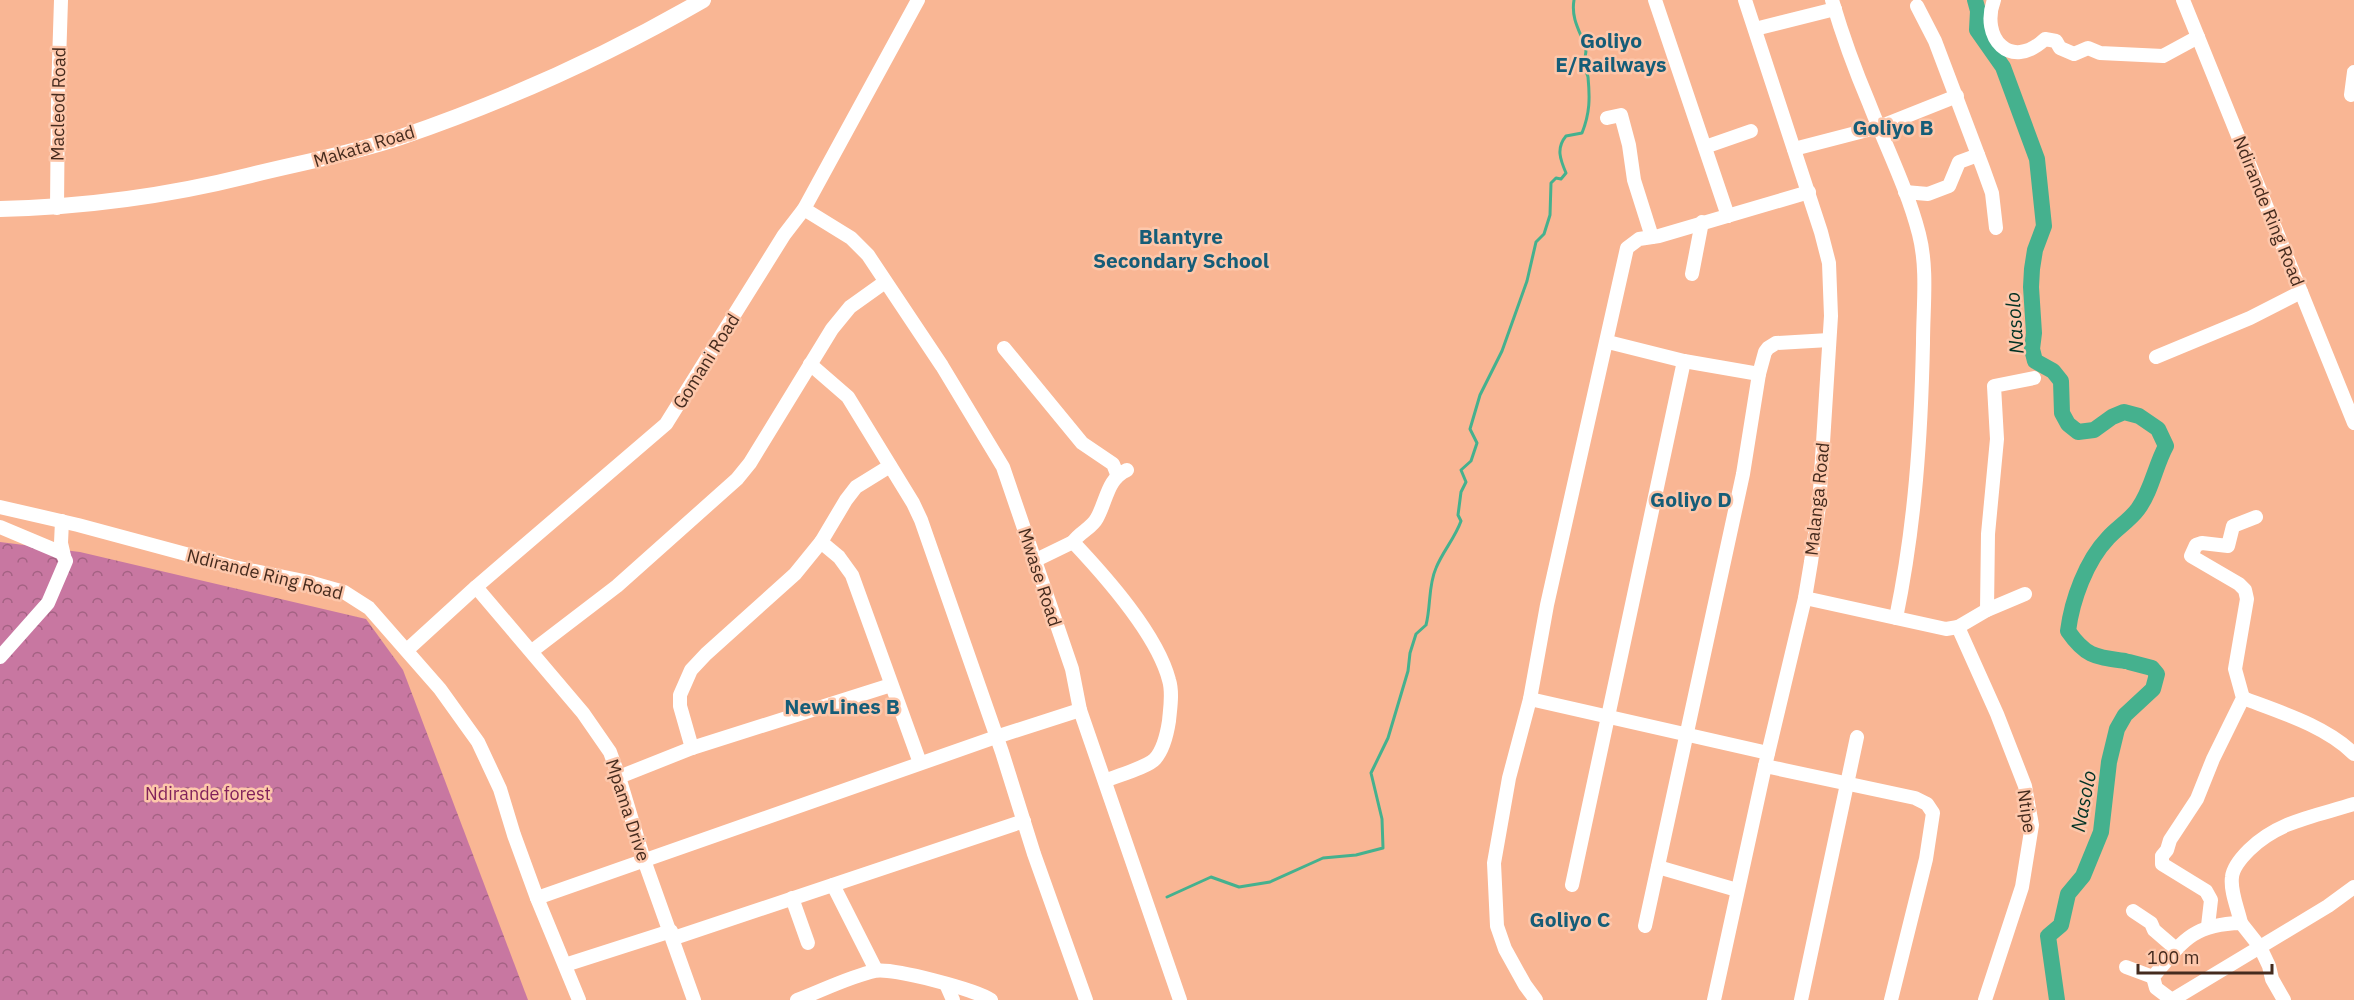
<svg xmlns="http://www.w3.org/2000/svg" width="2354" height="1000" font-family="'IBM Plex Sans',sans-serif">
  <style>
    .forest { fill: url(#forest-crowns) }
    .lines { fill: none; stroke-linecap: round; stroke-linejoin: round }
    .stream { stroke: #45b18e; stroke-width: 3 }
    .river { stroke: #45b18e; stroke-width: 16 }
    .minor { stroke: #fff; stroke-width: 14 }
    .major { stroke: #fff; stroke-width: 16 }
    .labels { text-anchor: middle; dominant-baseline: central; stroke-width: 5; stroke-linejoin: round; paint-order: stroke }
    .street-label { font-size: 18px; fill: #452b1e; stroke: #fdc7ab }
    .park-label { font-size: 18px; fill: #81215a; stroke: #fdc7ab }
    .water-label { font-size: 20px; font-style: italic; fill: #003224; stroke: #fdc7ab }
    .quarter-label { font-size: 21px; font-weight: bold; fill: #155d78; stroke: #fdc7ab }
  </style>
  <defs>
    <pattern id="forest-crowns" width="20" height="18" patternUnits="userSpaceOnUse" patternTransform="scale(1.5)"><rect width="20" height="18" fill="#c877a1"/><path d="M2 6a3 3 0 1 1 6 0M12 15a3 3 0 1 1 6 0" fill="none" stroke="#a46283"/></pattern>
  </defs>
  <rect width="100%" height="100%" fill="#f9b694"/>
  <polygon class="forest" points="0,542 80,552 366,619 403,670 528,1000 0,1000"/>
  <g class="lines">
    <path class="stream" d="M1167 897 1211 877 1239 887 1270 882 1323 858 1356 855 1383 848 1382 819 1371 773 1388 738 1408 671 1410 653 1416 634 1426 625C1431 606 1428 586 1436 568 1443 551 1455 538 1461 521L1458 515 1461 492 1466 482 1461 470 1471 461 1477 443 1470 429 1480 395 1502 351 1527 281 1536 242 1544 234 1550 215 1551 183 1556 178 1561 179 1566 173C1560 159 1556 148 1566 136L1582 133C1590 113 1590 98 1588 77 1587 73 1584 68 1584 64 1584 57 1588 52 1585 45 1579 30 1571 18 1574 0"/>
    <g class="river">
      <path d="M1975 0 1978 11 1977 30 2003 67 2037 159 2044 226 2035 250 2032 269 2031 287 2034 333 2032 349 2035 361 2053 371 2061 381 2062 413 2068 424 2078 432 2094 430 2112 417 2124 412 2139 416 2158 429 2166 446C2155 466 2152 490 2138 509 2130 520 2117 528 2108 538 2086 561 2072 600 2068 631 2086 657 2096 657 2125 661"/>
      <polyline points="2057,1000 2048,936 2061,925 2068,894 2083,876 2101,832 2109,762 2117,729 2125,715 2153,689 2157,674 2152,668 2129,662"/>
    </g>
    <g class="minor">
      <polyline points="1655,0 1728,216"/>
      <path d="M1832 0C1842 34 1855 70 1869 103 1886 147 1907 188 1919 234 1928 269 1923 307 1923 343 1921 437 1915 526 1896 618"/>
      <path d="M1994 0C1980 37 2010 72 2045 39L2056 41 2060 48 2074 54 2088 48 2100 53 2163 56 2198 37"/>
      <polyline points="2183,0 2354,423"/>
      <polyline points="1917,6 1935,41 1983,168 1992,193 1996,228"/>
      <polyline points="1755,29 1835,9"/>
      <polyline points="2351,95 2354,72"/>
      <polyline points="1607,118 1621,115 1629,145 1634,180 1652,237"/>
      <polyline points="1705,147 1751,131"/>
      <polyline points="1794,149 1879,127 1957,96"/>
      <polyline points="1905,192 1928,194 1949,186 1959,162 1978,155"/>
      <polyline points="57,208 58,94 61,0"/>
      <polyline points="804,209 851,238 868,255 942,366 1003,467 1072,669 1080,710 1180,1000"/>
      <polyline points="1692,274 1702,222"/>
      <polyline points="1608,342 1684,361 1759,374"/>
      <polyline points="1004,348 1082,443 1113,464 1117,474"/>
      <polyline points="2156,357 2250,318 2301,292"/>
      <polyline points="810,364 848,397 913,503 921,520 1002,752 1034,854 1086,1000"/>
      <polyline points="0,507 78,525 234,567 309,582 344,592 369,608 440,689 478,742 500,789 514,835 537,898 579,1000"/>
      <polyline points="62,521 61,543 64,556"/>
      <polyline points="0,527 62,553 66,561 48,603 0,657"/>
      <polyline points="821,542 839,557 852,575 920,763"/>
      <path d="M1073 542C1080 532 1092 528 1097 518 1107 500 1107 479 1127 470"/>
      <path d="M1036 560 1073 542C1106 577 1157 634 1169 680 1173 693 1170 709 1169 721 1167 734 1163 750 1155 759 1148 767 1116 776 1105 781"/>
      <polyline points="476,587 583,713 610,752 619,777 644,860 694,1000"/>
      <polyline points="1805,598 1946,629 1958,627 1987,610 2025,594"/>
      <polyline points="1987,610 1988,534 1997,439 1994,386 2034,378"/>
      <polyline points="1958,627 1997,714 2025,786 2032,825 2022,887 1985,1000"/>
      <polyline points="407,650 476,587 666,424 784,235 804,209 918,0"/>
      <polyline points="532,651 617,586 737,479 750,463 832,329 850,307 885,282"/>
      <path d="M2243 698C2280 712 2326 726 2354 754"/>
      <polyline points="1530,699 1768,753"/>
      <polyline points="692,748 680,706 680,695 691,670 706,654 795,574 821,542 846,500 856,487 890,466"/>
      <polyline points="1765,766 1915,798 1927,804 1933,813 1926,859 1891,1000"/>
      <polyline points="619,777 692,748 891,685"/>
      <polyline points="1658,867 1737,890"/>
      <polyline points="833,885 876,970"/>
      <polyline points="1572,885 1684,361"/>
      <polyline points="537,898 996,737 1080,710"/>
      <polyline points="792,898 808,943"/>
      <polyline points="2133,911 2151,923 2154,930 2176,949"/>
      <path d="M2241 923C2238 909 2230 891 2232 877 2233 867 2242 857 2249 850 2278 821 2316 816 2354 804"/>
      <polyline points="1645,926 1743,474 1759,374 1765,352 1768,348 1776,343 1829,340"/>
      <polyline points="2208,926 2211,900 2206,891 2162,864 2162,856 2167,850 2170,840 2197,799 2213,759 2243,698 2235,669 2247,599 2245,590 2239,584 2191,556 2196,545 2202,543 2228,546 2233,526 2256,517"/>
      <polyline points="674,938 1024,821"/>
      <polyline points="565,965 671,931"/>
      <polyline points="2126,967 2153,977"/>
      <polyline points="946,984 953,1000"/>
      <path d="M797 1000C821 991 851 976 875 971 891 967 977 990 991 1000"/>
      <polyline points="1536,1000 1525,985 1505,949 1497,926 1494,863 1509,778 1530,699 1547,605 1627,248 1639,239 1659,236 1809,192"/>
      <polyline points="1714,1000 1765,766 1805,598 1811,562 1819,506 1831,316 1829,263 1821,232 1745,0"/>
      <polyline points="1801,1000 1857,737"/>
      <path d="M2172 1000 2156 988 2153 977C2182 942 2192 924 2241 923L2260 947 2269 966 2272 979 2284 1000"/>
      <polyline points="2172,1000 2328,906 2354,887"/>
    </g>
    <path class="major" d="M0 209C83 207 167 196 247 176 299 163 351 154 401 137 506 101 608 55 703 0"/>
  </g>
  <g class="labels">
    <g class="street-label">
      <text transform="translate(58 104) rotate(-89)">Macleod Road</text>
      <text transform="translate(364 146) rotate(-17)">Makata Road</text>
      <text transform="translate(2269 211) rotate(68)">Ndirande Ring Road</text>
      <text transform="translate(706 361) rotate(-58)">Gomani Road</text>
      <text transform="translate(1817 499) rotate(-84)">Malanga Road</text>
      <text transform="translate(265 574) rotate(14)">Ndirande Ring Road</text>
      <text transform="translate(1040 577) rotate(72)">Mwase Road</text>
      <text transform="translate(628 810) rotate(72)">Mpama Drive</text>
      <text transform="translate(2027 811) rotate(82)">Ntipe</text>
    </g>
    <g class="park-label">
      <text x="208" y="793">Ndirande forest</text>
    </g>
    <g class="water-label">
      <text transform="translate(2014 323) rotate(-94)">Nasolo</text>
      <text transform="translate(2083 801) rotate(-79)">Nasolo</text>
    </g>
    <g class="quarter-label">
      <text x="1611" y="40">Goliyo<tspan x="1611" dy="24">E/Railways</tspan></text>
      <text x="1893" y="127">Goliyo B</text>
      <text x="1181" y="236">Blantyre<tspan x="1181" dy="24">Secondary School</tspan></text>
      <text x="1691" y="499">Goliyo D</text>
      <text x="842" y="706">NewLines B</text>
      <text x="1570" y="919">Goliyo C</text>
    </g>
  </g>
  <path d="M2138 964v9h134v-9" fill="none" stroke="#452b1e" stroke-width="3"/>
  <text x="2147" y="964" font-size="18" fill="#452b1e" stroke="#fdc7ab" stroke-width="4.5" paint-order="stroke">100 m</text>
</svg>
